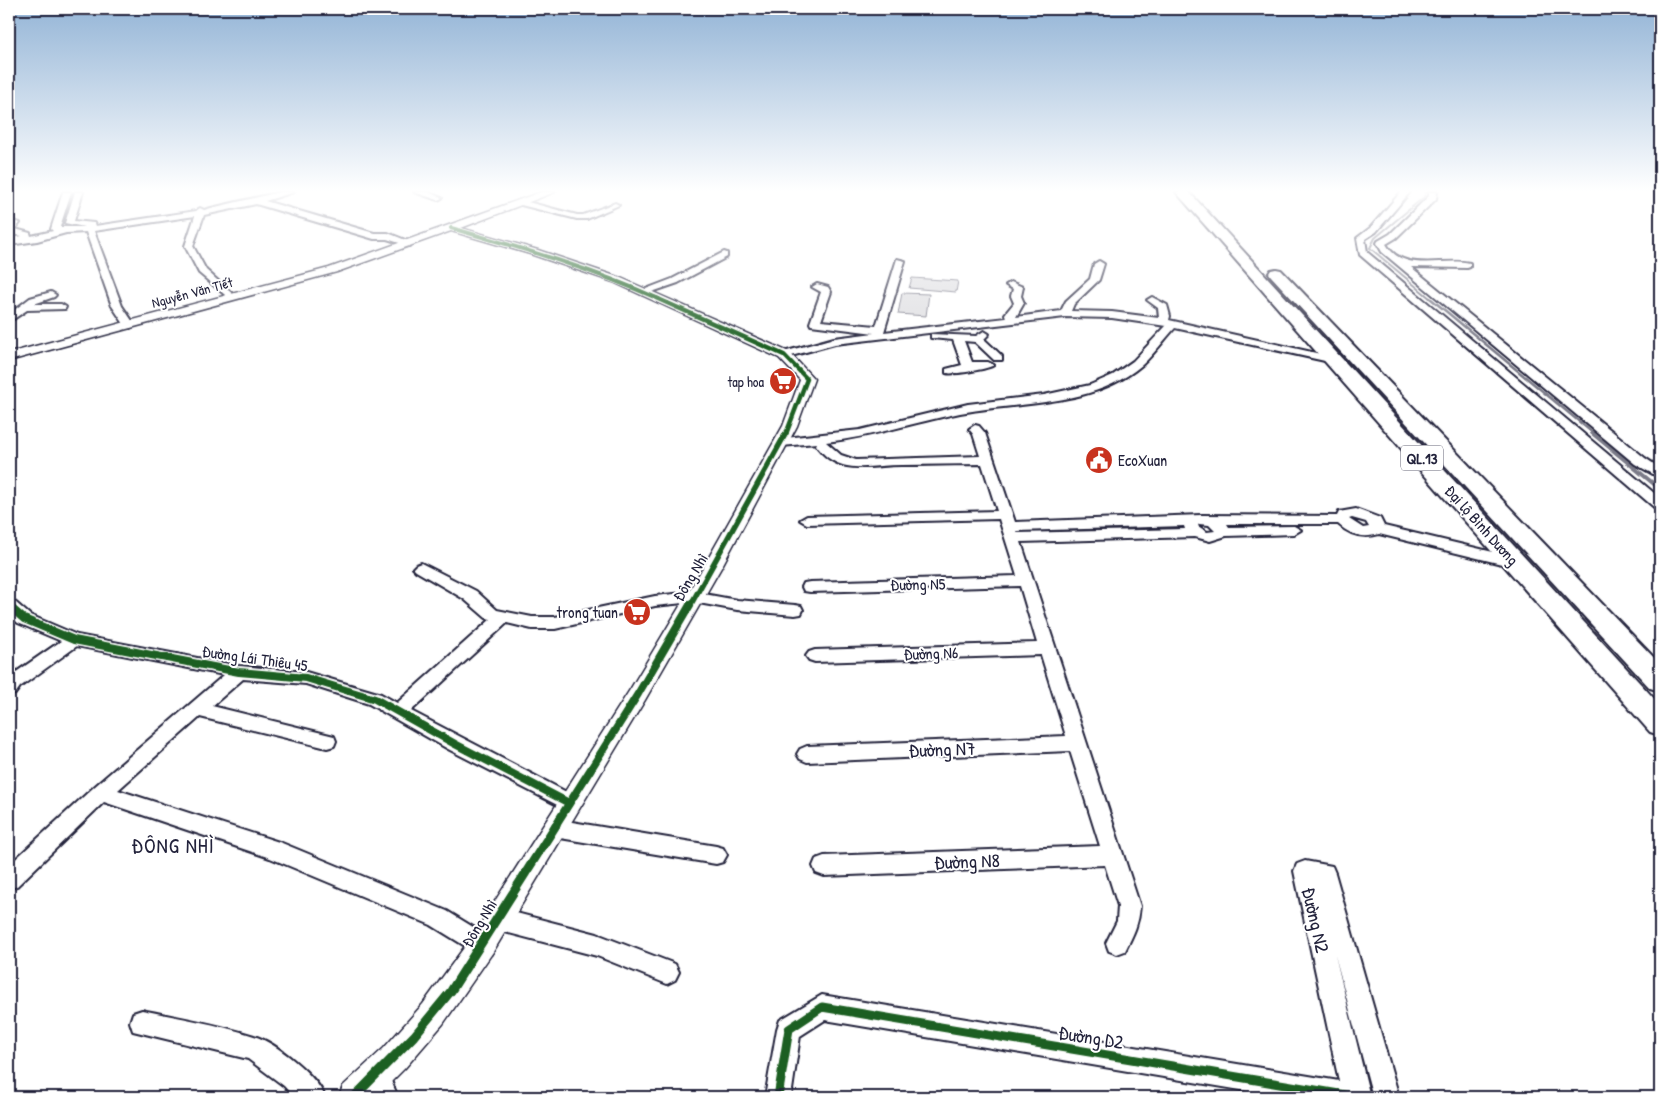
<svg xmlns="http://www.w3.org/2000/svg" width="1669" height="1106" font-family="'Patrick Hand',sans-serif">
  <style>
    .green { fill: #dfdfe2; stroke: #80808e }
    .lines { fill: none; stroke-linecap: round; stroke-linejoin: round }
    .stream-far2 { stroke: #7a7a88; stroke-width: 2 }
    .stream-far1 { stroke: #7a7a88; stroke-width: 2.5 }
    .stream { stroke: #7a7a88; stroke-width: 4 }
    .minor-casing { stroke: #22223b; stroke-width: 4 }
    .tertiary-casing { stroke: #22223b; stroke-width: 3 }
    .trunk-casing { stroke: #22223b; stroke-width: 4 }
    .minor { fill: #fff; fill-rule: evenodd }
    .tertiary { fill: #fff; fill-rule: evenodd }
    .trunk { fill: #fff; fill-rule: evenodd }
    .cycleway-far4-casing { stroke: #fff; stroke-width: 5.5 }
    .cycleway-far3-casing { stroke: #fff; stroke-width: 7 }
    .cycleway-far2-casing { stroke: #fff; stroke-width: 9 }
    .cycleway-far1-casing { stroke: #fff; stroke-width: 11 }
    .cycleway-casing { stroke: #fff; stroke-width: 12 }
    .cycleway-far4 { stroke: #1b5e20; stroke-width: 4 }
    .cycleway-far3 { stroke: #1b5e20; stroke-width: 4.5 }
    .cycleway-far2 { stroke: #1b5e20; stroke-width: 5.5 }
    .cycleway-far1 { stroke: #1b5e20; stroke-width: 8 }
    .cycleway { stroke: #1b5e20; stroke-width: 9 }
    .labels { text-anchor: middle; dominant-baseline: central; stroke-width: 4; stroke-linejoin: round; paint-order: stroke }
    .far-street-label { font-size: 14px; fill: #22223b; stroke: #fff }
    .far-poi-label { font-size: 14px; fill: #22223b; stroke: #fff; text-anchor: end }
    .shield { fill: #fff; stroke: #646476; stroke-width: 1 }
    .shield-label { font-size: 15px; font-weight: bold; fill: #22223b }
    .poi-label { font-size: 16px; fill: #22223b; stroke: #fff; text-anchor: start }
    .street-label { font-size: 16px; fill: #22223b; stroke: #fff }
    .near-street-label { font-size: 19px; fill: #22223b; stroke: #fff }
    .near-neighbourhood-label { font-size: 21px; letter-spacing: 1px; fill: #22223b; stroke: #fff }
  </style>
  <rect width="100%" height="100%" fill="#fff"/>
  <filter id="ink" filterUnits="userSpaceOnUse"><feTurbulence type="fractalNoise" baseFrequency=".02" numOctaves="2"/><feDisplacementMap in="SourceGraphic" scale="10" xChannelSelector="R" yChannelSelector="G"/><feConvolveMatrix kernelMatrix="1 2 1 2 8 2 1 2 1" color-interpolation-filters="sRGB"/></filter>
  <g filter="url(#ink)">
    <g class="green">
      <polygon points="912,278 958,281 956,292 909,288"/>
      <polygon points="902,293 929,294 926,316 898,314"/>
    </g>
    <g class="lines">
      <polyline class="stream-far2" points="1426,192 1424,197 1375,238 1370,248 1431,299"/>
      <polyline class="stream-far1" points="1430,298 1594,434"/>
      <polyline class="stream" points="1592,433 1660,489"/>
      <g class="minor-casing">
        <g id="minor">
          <polygon points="63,192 71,192 60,227 84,227 65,223 75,192 83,192 74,221 94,223 95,226 196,211 200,208 204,210 211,208 280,192 294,192 265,201 374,233 388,233 413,243 409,246 387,239 374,239 256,204 204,215 193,246 206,270 236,297 231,300 199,273 185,246 195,216 94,231 122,306 135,325 130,328 126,327 112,306 86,232 66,233 37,241 9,245 9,239 22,236 9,233 9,225 13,221 20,223 15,229 30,233 31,236 53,231 51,229"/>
          <polygon points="414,192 428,192 442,198 438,200"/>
          <polygon points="1401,192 1410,192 1376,232 1365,239 1367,252 1660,498 1660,509 1655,508 1360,255 1357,238 1370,228"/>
          <path d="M1429 192H1437L1436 199 1396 238 1386 244C1403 274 1442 257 1470 263V267L1467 268 1411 267 1645 458 1660 468V478L1635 464 1382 252 1377 243 1378 241 1390 234 1429 196Z"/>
          <polygon points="520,200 577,215 583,215 615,203 619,205 587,219 577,219 517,204 516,202"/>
          <polygon points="724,252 727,253 727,257 678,283 643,295 638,292 672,279"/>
          <path d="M897 259 905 261 884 332 1006 318 1005 314 1014 303 1011 296 1013 289 1006 285 1011 282 1023 287 1021 296 1024 303 1016 317 1061 311 1066 301 1090 279 1094 264 1099 261 1104 264 1099 280 1074 304 1071 311 1112 312 1159 318 1158 308 1147 300 1152 297 1167 305 1170 316 1169 320 1334 357 1340 360 1334 363 1175 328C1164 340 1154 354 1142 365 1092 408 1020 401 960 413 915 422 872 437 826 442L841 455 856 460 980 456 973 434 969 429 975 425 979 426 985 433 1015 522 1201 515 1337 516 1339 512 1356 509 1380 518 1384 526 1514 557 1522 562 1514 567 1379 534C1363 539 1350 535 1338 524H1227L1229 527 1294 526 1301 530 1294 534 1226 536 1210 541 1195 537 1021 542 1140 906C1139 924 1133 935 1125 951L1117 954 1109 951 1106 943 1117 921 1118 906 1105 865 824 876 816 873 813 866 816 859 824 856 1100 846 1070 751 807 762 800 759 797 754 800 749 807 746 1066 736 1041 655 815 662 809 660 806 656 809 652 815 650 1037 643 1020 586 810 592 804 591 802 587 804 583 810 582 1017 576 999 519 807 524 800 520 807 516 997 511 982 464C955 464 928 465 901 465 868 465 839 477 816 445L817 443 781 446 776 445 775 442 776 439 860 430 968 404 1044 395 1090 385 1113 375 1133 361 1166 326 1112 318 1065 317 835 344 784 358 780 357V353L834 338 874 333 811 325 810 323 821 292 812 287 817 284 828 287 831 292 821 321 876 326ZM1352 518 1366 522 1369 527 1363 528 1349 519ZM1199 524 1209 525 1215 531 1207 532 1198 526ZM1184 526 1185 529 1018 533 1017 531Z"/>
          <polygon points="51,292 56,295 54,297 34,304 61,304 66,307 65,309 27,310 9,322 9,314 30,298"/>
          <path d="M984 331 989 334 984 339 1002 356V360H994L975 342 964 341 972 362H988L994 365C989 369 953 375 946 373V369L962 365 953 340 931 338V334L976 336Z"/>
          <polygon points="421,563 476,591 497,610 532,617 555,617 655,596 693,592 737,600 795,605 801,606 803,610 801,614 795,615 737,610 693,602 655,606 555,629 532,629 507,623 411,711 576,797 579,803 576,809 569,811 448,749 369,704 306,684 243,679 212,706 334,736 336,741 334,746 327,748 200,717 118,790 282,843 447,911 491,938 494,946 491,954 483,957 431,925 270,858 104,802 17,886 9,889 9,865 94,787 224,675 77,646 20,687 15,694 9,696 9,677 61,641 18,623 9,615 9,601 15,602 30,615 77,635 239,666 306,672 381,694 397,703 491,619 486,618 464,599 416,571 413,568 416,565"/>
          <polygon points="554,819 716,846 723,848 727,855 723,862 716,864 554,837 547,834 544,828 547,822"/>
          <polygon points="1305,861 1332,866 1335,873 1399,1097 1373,1097 1335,955 1370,1097 1282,1097 825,1020 800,1036 791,1097 765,1097 777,1029 780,1020 822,995 1339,1081 1294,871 1297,864"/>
          <polygon points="497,908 597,934 675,964 679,972 675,980 667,984 597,956 497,930 489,926 486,919 489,912"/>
          <path d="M142 1010C179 1018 218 1024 254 1036 275 1042 318 1077 325 1097H294L284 1086 248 1059 133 1031 130 1022 133 1013Z"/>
          <polygon points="377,1065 386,1069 398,1097 372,1097 364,1078 368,1069"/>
        </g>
      </g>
      <g class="tertiary-casing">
        <polygon id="tertiary" points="541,192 555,192 461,228 538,250 621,278 789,352 814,379 797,426 722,566 645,700 493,952 443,1024 405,1068 376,1097 339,1097 343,1086 384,1048 423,1004 474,934 631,688 704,566 783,426 800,380 779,358 613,282 530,254 451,231 337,272 9,361 9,353 329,268"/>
      </g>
      <g class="trunk-casing">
        <g id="trunk">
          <polygon points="1176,192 1189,192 1660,705 1660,735 1650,732"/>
          <polygon points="1276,269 1281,270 1660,664 1660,691 1650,688 1271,276 1269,273 1271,270"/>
        </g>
      </g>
      <use href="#minor" class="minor"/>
      <use href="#tertiary" class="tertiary"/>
      <use href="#trunk" class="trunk"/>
      <g class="cycleway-far4-casing">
        <path id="cycleway-far4" d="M451 228C522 248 592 269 659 299"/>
      </g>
      <g class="cycleway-far3-casing">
        <polyline id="cycleway-far3" points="656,298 784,355 807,379 786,434"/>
      </g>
      <g class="cycleway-far2-casing">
        <polyline id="cycleway-far2" points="690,606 786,433"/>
      </g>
      <g class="cycleway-far1-casing">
        <g id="cycleway-far1">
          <polyline points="9,606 24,619 74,640 239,672 306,678 375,699 455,744 569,803"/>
          <polyline points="555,826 638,694 690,605"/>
        </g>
      </g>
      <g class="cycleway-casing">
        <g id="cycleway">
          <polyline points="354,1097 414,1036 451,991 556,825"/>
          <polyline points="778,1097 789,1029 822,1007 1357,1097"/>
        </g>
      </g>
      <use href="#cycleway-far4" class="cycleway-far4"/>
      <use href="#cycleway-far3" class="cycleway-far3"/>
      <use href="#cycleway-far2" class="cycleway-far2"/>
      <use href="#cycleway-far1" class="cycleway-far1"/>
      <use href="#cycleway" class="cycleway"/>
    </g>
  </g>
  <linearGradient id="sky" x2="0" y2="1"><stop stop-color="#93b4d6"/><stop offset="0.55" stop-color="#fff"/><stop offset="1" stop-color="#fff" stop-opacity="0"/></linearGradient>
  <rect width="1669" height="347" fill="url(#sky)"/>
  <defs>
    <g id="supermarket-disc" transform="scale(1.4375)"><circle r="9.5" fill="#c8321e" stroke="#fff"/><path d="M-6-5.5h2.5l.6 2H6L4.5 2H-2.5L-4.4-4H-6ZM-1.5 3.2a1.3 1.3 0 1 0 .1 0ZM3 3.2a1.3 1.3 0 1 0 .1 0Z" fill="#fff"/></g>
    <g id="civic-disc" transform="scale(1.4375)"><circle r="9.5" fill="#c8321e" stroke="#fff"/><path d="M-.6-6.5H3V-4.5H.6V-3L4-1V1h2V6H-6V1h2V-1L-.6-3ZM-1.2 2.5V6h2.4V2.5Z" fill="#fff"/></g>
  </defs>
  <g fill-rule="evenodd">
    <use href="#supermarket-disc" x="783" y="381"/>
    <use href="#civic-disc" x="1099" y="460"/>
    <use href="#supermarket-disc" x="637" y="612"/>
  </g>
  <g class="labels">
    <g class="far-street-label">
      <text transform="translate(192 292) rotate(-15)">Nguyễn Văn Tiết</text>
    </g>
    <g class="far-poi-label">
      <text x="764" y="381">tap hoa</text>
    </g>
    <rect class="shield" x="1401" y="445.5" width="42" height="25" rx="4"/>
    <g class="shield-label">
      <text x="1422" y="458">QL.13</text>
    </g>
    <g class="poi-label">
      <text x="1118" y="460">EcoXuan</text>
      <text x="618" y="612" text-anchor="end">trong tuan</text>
    </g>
    <g class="street-label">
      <text transform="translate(1482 525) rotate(48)">Đại lộ Bình Dương</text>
      <text transform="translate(690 577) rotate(-59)">Đông Nhì</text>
      <text transform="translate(918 584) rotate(-1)">Đường N5</text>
      <text transform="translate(931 653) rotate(-2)">Đường N6</text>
      <text transform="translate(255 658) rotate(8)">Đường Lái Thiêu 45</text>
      <text transform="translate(479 923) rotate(-59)">Đông Nhì</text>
    </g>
    <g class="near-street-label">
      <text transform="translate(942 749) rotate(-2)">Đường N7</text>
      <text transform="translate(967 861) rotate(-2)">Đường N8</text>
      <text transform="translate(1316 920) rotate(77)">Đường N2</text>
      <text transform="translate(1091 1037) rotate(9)">Đường D2</text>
    </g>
    <g class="near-neighbourhood-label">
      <text x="173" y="845">ĐÔNG NHÌ</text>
    </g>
  </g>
  <rect width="1669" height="1106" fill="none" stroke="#fff" stroke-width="30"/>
  <rect x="15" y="15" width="1639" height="1076" fill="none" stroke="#22223b" stroke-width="2" filter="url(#ink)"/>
</svg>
